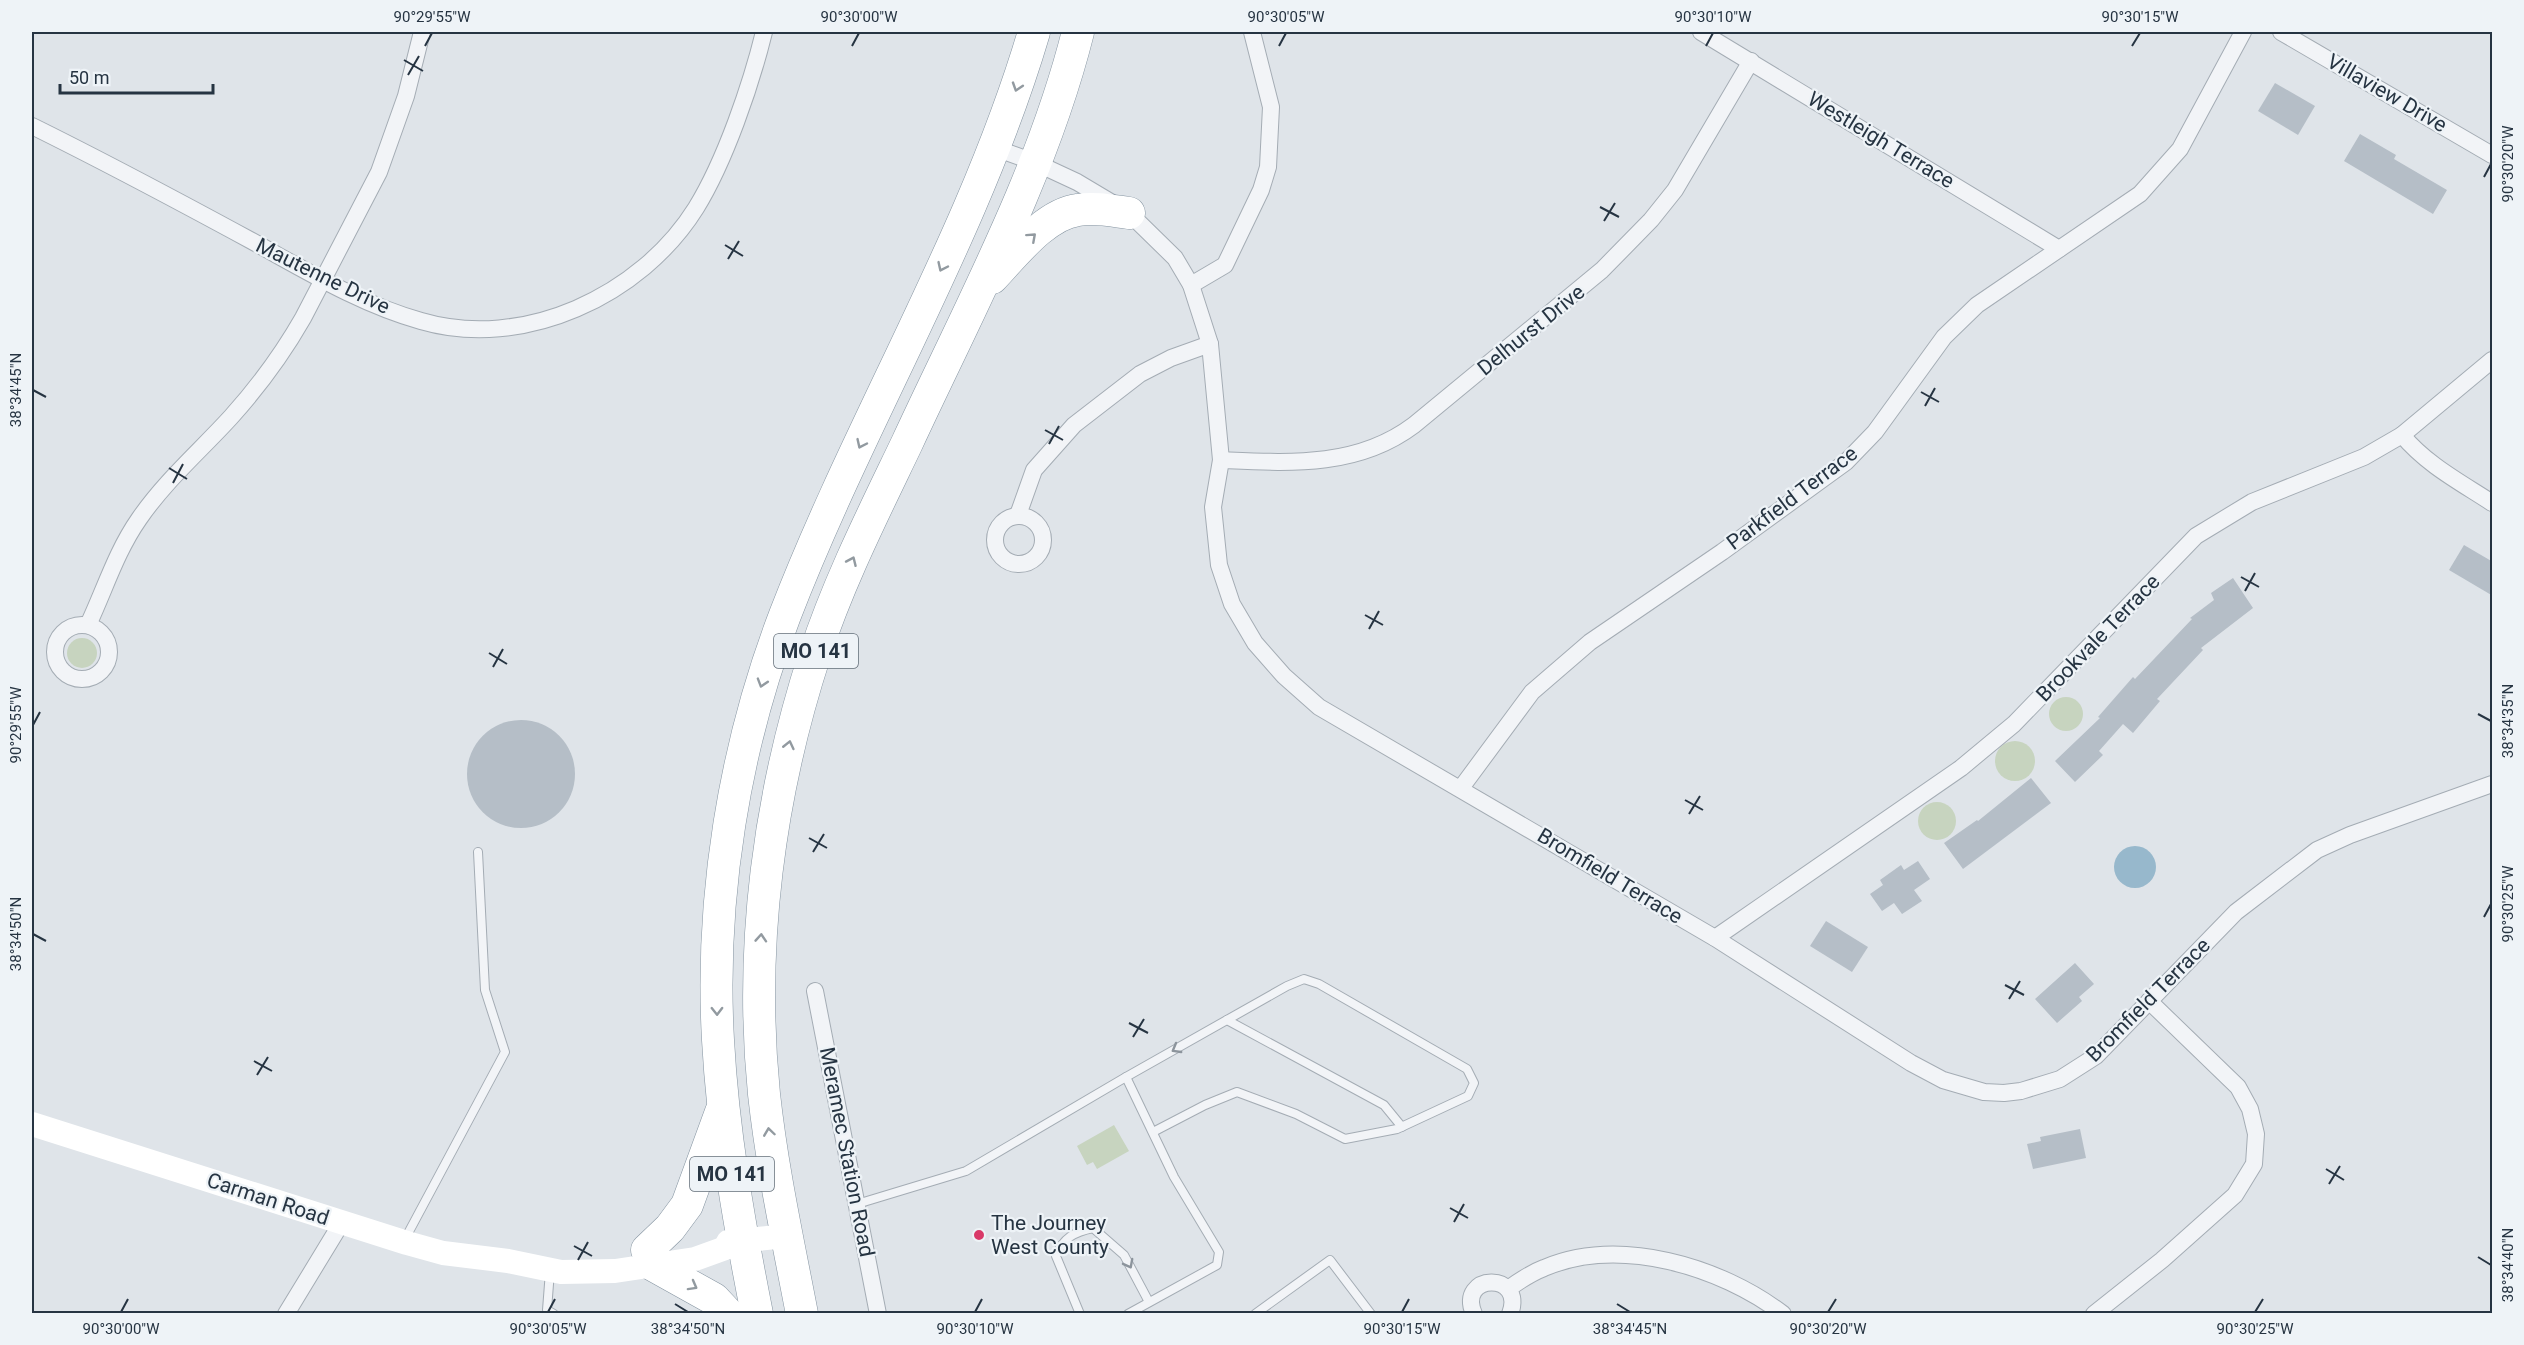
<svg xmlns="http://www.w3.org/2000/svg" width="2524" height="1345" font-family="Roboto,sans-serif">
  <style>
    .green { fill: #c7d4bf }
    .water { fill: #97b8cc }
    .building { fill: #b5bec7 }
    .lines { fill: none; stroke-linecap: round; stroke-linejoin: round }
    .lane-casing { stroke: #a4acb4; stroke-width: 10 }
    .street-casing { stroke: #a4acb4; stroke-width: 18 }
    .highway-casing { stroke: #8594a1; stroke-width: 33 }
    .lane { stroke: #f2f4f7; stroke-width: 8 }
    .street { stroke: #f2f4f7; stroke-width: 16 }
    .secondary { stroke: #fff; stroke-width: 24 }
    .highway { stroke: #fff; stroke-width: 32 }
    .oneway { stroke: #929aa0 }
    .oneway2 { stroke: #8c949c }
    .ticks { fill: none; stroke: #263442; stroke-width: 2 }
    .poi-dot { fill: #d93968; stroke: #eef3f7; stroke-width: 2 }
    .labels { text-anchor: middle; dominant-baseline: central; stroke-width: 4.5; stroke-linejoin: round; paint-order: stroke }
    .shield { fill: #eef3f7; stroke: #626d78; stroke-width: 1.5 }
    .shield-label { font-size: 20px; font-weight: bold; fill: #263442 }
    .street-label { font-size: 21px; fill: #263442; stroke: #eef3f7 }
    .poi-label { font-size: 21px; fill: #263442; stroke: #eef3f7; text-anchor: start }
    .neatline { fill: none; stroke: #263442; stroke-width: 2 }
    .ticks-label { font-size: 15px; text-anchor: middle; fill: #263442 }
  </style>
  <rect width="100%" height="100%" fill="#dfe4e9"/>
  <g class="green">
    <circle cx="82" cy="653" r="15"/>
    <circle cx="2066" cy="714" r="17"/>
    <circle cx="2015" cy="761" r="20"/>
    <circle cx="1937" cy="821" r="19"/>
    <polygon points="1114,1125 1129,1151 1097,1169 1093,1162 1087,1165 1077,1146"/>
  </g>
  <circle class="water" cx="2135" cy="867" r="21"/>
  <g class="building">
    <polygon points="2275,83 2315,106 2298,135 2258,111"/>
    <polygon points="2360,134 2396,155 2394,159 2447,190 2433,214 2344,161"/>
    <polygon points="2464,545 2493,562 2493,596 2449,570"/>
    <polygon points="2233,578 2253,608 2201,648 2203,650 2157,699 2160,701 2133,733 2123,724 2099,751 2103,755 2075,782 2055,761 2100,718 2098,717 2133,677 2135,679 2192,619 2190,618 2214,600 2211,593"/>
    <circle cx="521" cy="774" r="54"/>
    <polygon points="2031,778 2051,803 1963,869 1944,843 1977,820 1978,821"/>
    <polygon points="1918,861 1930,879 1914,890 1922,901 1902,914 1894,903 1882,911 1870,894 1883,885 1880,880 1901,865 1904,870"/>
    <polygon points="1826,921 1868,947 1852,972 1810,946"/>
    <polygon points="2075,963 2094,984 2079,997 2082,1001 2057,1023 2035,999"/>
    <polygon points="2080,1129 2086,1158 2033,1169 2027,1144 2041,1141 2040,1137"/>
  </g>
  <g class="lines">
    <g class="lane-casing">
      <g id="lane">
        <polyline points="1227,1020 1384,1105 1402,1127"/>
        <polyline points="1126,1077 1287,986 1304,979 1319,984 1467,1069 1474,1083 1468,1096 1397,1129 1345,1139 1296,1114 1237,1092 1205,1105 1153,1132"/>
        <polyline points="857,1204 966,1171 1126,1077 1174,1177 1219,1252 1217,1265 1128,1314"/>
        <polyline points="405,1239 505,1052 485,990 478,852"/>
        <polyline points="550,1271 547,1310 554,1314"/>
        <path d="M1080 1314 1056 1256C1063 1238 1074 1232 1093 1228L1124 1255 1149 1302"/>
        <polyline points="1255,1314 1330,1260 1371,1314"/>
      </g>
    </g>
    <g class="street-casing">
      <g id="street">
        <polyline points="1701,32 2059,249"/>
        <polyline points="2281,32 2492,155"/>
        <path d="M32 126C105 162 178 201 250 240 305 270 360 304 421 321 523 351 641 296 696 208 725 161 751 85 764 32"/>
        <polyline points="995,148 1034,162 1077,182 1129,213 1175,258 1191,285 1210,344 1221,460 1213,507 1219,565 1232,604 1255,643 1284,676 1319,707 1715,938 1911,1063 1943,1080 1984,1092 2004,1093 2021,1091 2060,1079 2096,1056 2236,912 2317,850 2350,835 2492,784"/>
        <polyline points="1191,285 1225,265 1261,190 1268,167 1271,107 1252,32"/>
        <path d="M2402 435C2427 465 2460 482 2492 503"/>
        <path d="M1221 460C1289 463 1357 468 1414 425L1602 270 1651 220 1675 190 1751 61"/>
        <polyline points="1018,515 1034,470 1074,425 1140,374 1171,358 1210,344"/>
        <circle cx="1019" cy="540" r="24"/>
        <circle cx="82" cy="652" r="27"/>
        <path d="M88 625C105 589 116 552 139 519 165 481 200 451 231 417 258 387 283 353 303 318L379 172 406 96 422 32"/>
        <polyline points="1461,788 1532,692 1590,642 1722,552 1846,462 1875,432 1944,337 1977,305 2140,194 2180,149 2243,32"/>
        <polyline points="1715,938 1961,768 2014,724 2196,536 2252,502 2364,457 2402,435 2492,360"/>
        <polyline points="815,991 878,1314"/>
        <path d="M1508 1289C1519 1281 1531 1273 1544 1268 1619 1236 1720 1266 1783 1314"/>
        <polyline points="286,1314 342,1222"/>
        <path d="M1474 1314C1456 1273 1526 1271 1510 1314"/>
        <polyline points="2094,1314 2162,1260 2235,1195 2254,1164 2256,1134 2250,1109 2238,1087 2149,1001"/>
      </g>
    </g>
    <g class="highway-casing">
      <g id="highway">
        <path d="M992 278C1014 255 1045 214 1078 210 1095 207 1113 211 1129 213"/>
        <polyline points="647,1250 670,1228 687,1205 721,1112"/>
        <polyline points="653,1265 714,1299 728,1314"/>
        <path d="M757 1314C739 1223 723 1132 718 1040 710 898 734 748 785 615 861 418 974 235 1034 32"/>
        <path d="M802 1314C788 1241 772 1168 764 1094 749 946 769 795 815 654 839 581 874 512 907 443 969 309 1042 175 1078 32"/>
      </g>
    </g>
    <use href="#lane" class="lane"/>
    <use href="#street" class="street"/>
    <g class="secondary">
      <polyline points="32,1124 407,1243 443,1253 508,1261 561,1272 615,1271 695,1259 742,1242"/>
      <polyline points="728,1242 787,1236"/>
    </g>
    <use href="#highway" class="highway"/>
  </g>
  <defs><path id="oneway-chevron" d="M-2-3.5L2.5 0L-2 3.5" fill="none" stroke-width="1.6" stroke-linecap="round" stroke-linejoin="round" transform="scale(1.5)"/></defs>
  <g class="oneway">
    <use href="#oneway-chevron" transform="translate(1017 87) rotate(108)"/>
    <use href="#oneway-chevron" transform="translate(1032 237) rotate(-42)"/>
    <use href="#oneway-chevron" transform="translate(942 267) rotate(115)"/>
    <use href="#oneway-chevron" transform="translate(861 444) rotate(115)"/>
    <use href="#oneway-chevron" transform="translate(852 561) rotate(-66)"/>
    <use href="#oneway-chevron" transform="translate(762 683) rotate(107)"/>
    <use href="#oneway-chevron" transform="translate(789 745) rotate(-77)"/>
    <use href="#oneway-chevron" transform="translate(761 938) rotate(-86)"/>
    <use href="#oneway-chevron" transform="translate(717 1011) rotate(89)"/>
    <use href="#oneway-chevron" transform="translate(769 1132) rotate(-98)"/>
    <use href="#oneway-chevron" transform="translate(693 1286) rotate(29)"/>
  </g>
  <g class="oneway2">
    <use href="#oneway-chevron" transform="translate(1176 1049) rotate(150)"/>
    <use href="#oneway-chevron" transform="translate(1129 1264) rotate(62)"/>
  </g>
  <path class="ticks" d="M425 46 432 33M852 46 859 33M1279 46 1286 33M1706 46 1713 33M2132 46 2140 33M404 60 423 71M408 75 419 56M2484 177 2491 164M1600 207 1619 217M1604 221 1615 203M725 245 743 256M728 259 739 241M33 390 46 397M1921 392 1939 402M1925 406 1935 388M1045 430 1063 440M1049 444 1059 426M169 468 187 479M173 483 183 464M2241 577 2259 587M2245 591 2255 573M1365 615 1383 625M1369 629 1379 611M489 653 507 664M493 667 503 649M2478 714 2491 721M33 725 40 712M1685 800 1703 810M1689 814 1700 796M809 838 827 848M813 852 824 834M2484 917 2491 904M33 934 46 941M2005 985 2024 995M2009 999 2020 981M1129 1023 1148 1033M1133 1037 1144 1019M254 1061 272 1071M257 1075 268 1057M2326 1169 2344 1180M2329 1184 2340 1166M1450 1208 1468 1218M1454 1222 1464 1204M574 1246 592 1256M2478 1257 2491 1265M578 1260 588 1242M675 1304 688 1312M1617 1304 1630 1312M121 1312 128 1299M548 1312 555 1299M975 1312 982 1299M1402 1312 1409 1299M1828 1312 1836 1299M2255 1312 2263 1299"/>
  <circle class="poi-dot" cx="979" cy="1235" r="6"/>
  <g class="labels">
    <g class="shield">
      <rect x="774" y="634" width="84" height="34" rx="4.5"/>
      <rect x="690" y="1157" width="84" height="34" rx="4.5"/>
    </g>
    <g class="shield-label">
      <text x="816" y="651">MO 141</text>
      <text x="732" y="1174">MO 141</text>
    </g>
    <g class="street-label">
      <text transform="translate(2387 93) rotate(30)">Villaview Drive</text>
      <text transform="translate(1881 140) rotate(31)">Westleigh Terrace</text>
      <text transform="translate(323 276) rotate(26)">Mautenne Drive</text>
      <text transform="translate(1531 330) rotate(-39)">Delhurst Drive</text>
      <text transform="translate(1792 498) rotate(-37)">Parkfield Terrace</text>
      <text transform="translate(2098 638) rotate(-46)">Brookvale Terrace</text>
      <text transform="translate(1610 876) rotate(31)">Bromfield Terrace</text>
      <text transform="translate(2148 1000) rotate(-45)">Bromfield Terrace</text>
      <text transform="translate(847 1152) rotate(79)">Meramec Station Road</text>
      <text transform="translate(268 1199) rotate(18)">Carman Road</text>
    </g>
    <g class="poi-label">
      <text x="991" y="1223">The Journey<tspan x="991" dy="24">West County</tspan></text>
    </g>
  </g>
  <rect width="2524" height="1345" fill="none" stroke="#eef3f7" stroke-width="66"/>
  <path d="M60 84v9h153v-9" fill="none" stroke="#263442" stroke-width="3"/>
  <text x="69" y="84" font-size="18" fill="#263442" stroke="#eef3f7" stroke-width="4.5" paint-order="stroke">50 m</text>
  <rect x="33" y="33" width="2458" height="1279" class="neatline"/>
  <g class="ticks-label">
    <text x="432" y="22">90°29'55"W</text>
    <text x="859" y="22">90°30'00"W</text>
    <text x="1286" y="22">90°30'05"W</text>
    <text x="1713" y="22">90°30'10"W</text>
    <text x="2140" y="22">90°30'15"W</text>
    <text transform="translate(2508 164) rotate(-90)" y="5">90°30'20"W</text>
    <text transform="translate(16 390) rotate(-90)" y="5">38°34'45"N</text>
    <text transform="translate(2508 721) rotate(-90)" y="5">38°34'35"N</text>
    <text transform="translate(16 725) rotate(-90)" y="5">90°29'55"W</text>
    <text transform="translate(2508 904) rotate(-90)" y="5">90°30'25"W</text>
    <text transform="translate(16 934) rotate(-90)" y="5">38°34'50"N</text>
    <text transform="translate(2508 1265) rotate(-90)" y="5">38°34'40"N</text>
    <text x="121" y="1334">90°30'00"W</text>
    <text x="548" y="1334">90°30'05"W</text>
    <text x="688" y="1334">38°34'50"N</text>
    <text x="975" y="1334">90°30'10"W</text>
    <text x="1402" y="1334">90°30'15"W</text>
    <text x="1630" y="1334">38°34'45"N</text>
    <text x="1828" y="1334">90°30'20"W</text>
    <text x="2255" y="1334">90°30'25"W</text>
  </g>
</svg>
